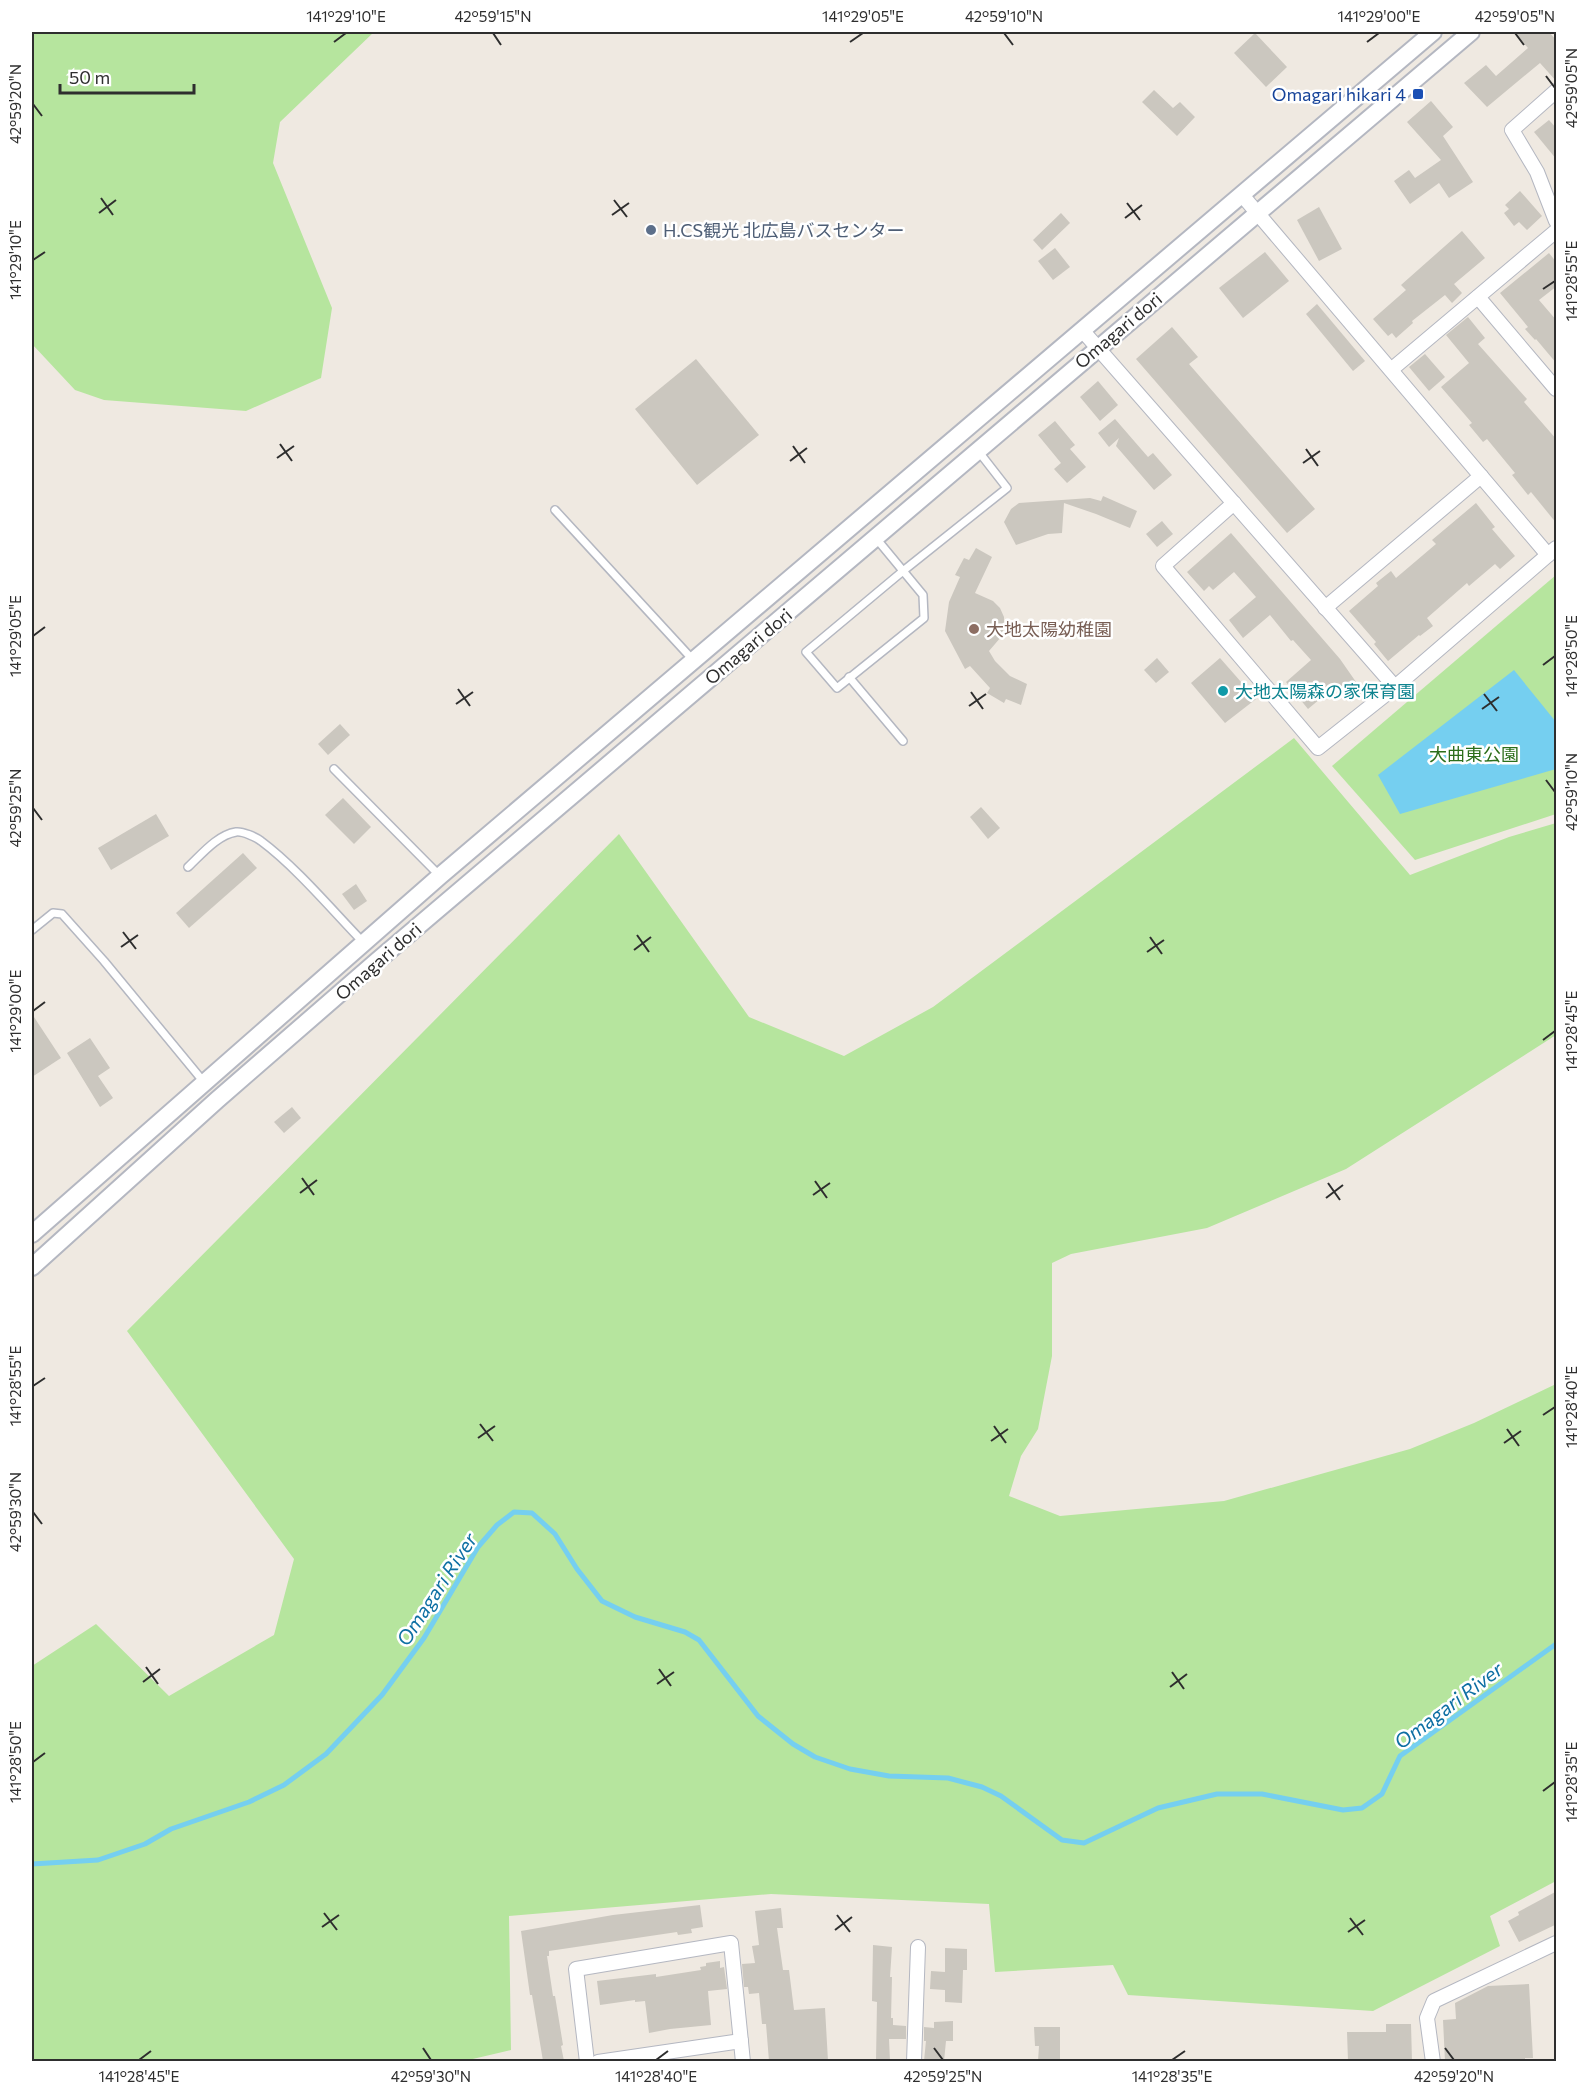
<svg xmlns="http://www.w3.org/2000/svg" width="1588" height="2093" font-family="Commissioner,'Noto Sans JP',sans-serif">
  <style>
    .green { fill: #b6e59e }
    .water { fill: #75cff0 }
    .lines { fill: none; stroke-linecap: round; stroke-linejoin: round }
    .stream { stroke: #75cff0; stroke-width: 5 }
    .building { fill: #cbc7bf }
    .service-casing { stroke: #b4b7c1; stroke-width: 10 }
    .minor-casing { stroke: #b4b7c1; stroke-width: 16 }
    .tertiary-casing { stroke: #b4b7c1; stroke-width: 20 }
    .service { stroke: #fff; stroke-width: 7 }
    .minor { stroke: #fff; stroke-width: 14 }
    .tertiary { stroke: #fff; stroke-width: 16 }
    .ticks { fill: none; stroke: #2e2e2e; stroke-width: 2 }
    .transit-dot { fill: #1a4fb4; stroke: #fff; stroke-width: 2 }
    .service-dot { fill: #5c6f8a; stroke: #fff; stroke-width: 2 }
    .education-dot { fill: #8d6e63; stroke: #fff; stroke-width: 2 }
    .culture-dot { fill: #0f9aa8; stroke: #fff; stroke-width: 2 }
    .labels { text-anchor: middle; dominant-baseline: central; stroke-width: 5; stroke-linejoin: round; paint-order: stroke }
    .transit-label { font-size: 18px; fill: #164399; stroke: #fff; text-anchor: end }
    .service-label { font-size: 18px; fill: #4e5e75; stroke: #fff; text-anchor: start }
    .street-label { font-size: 18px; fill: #2e2e2e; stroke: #fff }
    .education-label { font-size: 18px; fill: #785e54; stroke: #fff; text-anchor: start }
    .culture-label { font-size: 18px; fill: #0d838f; stroke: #fff; text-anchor: start }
    .park-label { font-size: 18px; fill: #2c6e1b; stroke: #fff }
    .water-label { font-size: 20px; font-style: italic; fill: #0d6fa3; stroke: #fff }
    .neatline { fill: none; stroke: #2e2e2e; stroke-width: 2 }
    .ticks-label { font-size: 15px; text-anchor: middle; fill: #2e2e2e }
  </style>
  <rect width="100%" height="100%" fill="#efe9e1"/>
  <g class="green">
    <polygon points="32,32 374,32 280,122 273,163 332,308 321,378 246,411 104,400 75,390 32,344"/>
    <polygon points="1556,575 1556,814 1415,860 1332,766"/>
    <polygon points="1294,738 1410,875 1509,837 1556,823 1556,1035 1346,1169 1207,1228 1071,1254 1052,1263 1052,1356 1038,1429 1021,1456 1009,1496 1060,1516 1224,1501 1410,1449 1474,1423 1556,1384 1556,1881 1490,1916 1500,1946 1373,2011 1128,1995 1113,1965 995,1972 989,1904 771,1894 509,1916 511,2050 460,2062 32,2061 32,1666 96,1624 169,1696 274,1635 294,1559 127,1331 619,834 749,1017 844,1056 933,1007"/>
  </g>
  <polygon class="water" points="1514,670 1556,722 1556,769 1400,814 1378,775"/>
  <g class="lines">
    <polyline class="stream" points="32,1864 98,1860 145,1844 171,1829 249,1802 284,1785 326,1754 382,1695 424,1638 478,1547 497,1525 514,1512 532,1513 555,1534 577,1569 602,1601 635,1617 685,1632 699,1640 758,1716 793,1744 815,1757 850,1769 889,1776 948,1778 982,1787 1001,1796 1062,1840 1084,1843 1158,1808 1217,1794 1262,1794 1343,1810 1362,1808 1382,1794 1400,1756 1556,1644"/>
  </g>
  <g class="building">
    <polygon points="1514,32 1549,32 1557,41 1557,82 1540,63 1487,107 1464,83 1486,65 1496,76 1528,48"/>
    <polygon points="1255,33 1287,67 1266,87 1234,53"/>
    <polygon points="1154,90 1173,108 1180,102 1195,117 1177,136 1142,102"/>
    <polygon points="1431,101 1453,127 1443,136 1473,182 1449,198 1439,183 1410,204 1394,181 1409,170 1415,178 1441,160 1407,122"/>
    <polygon points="1549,120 1557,129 1557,160 1534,132"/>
    <polygon points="1520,191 1542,216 1527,230 1519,222 1514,226 1504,213 1509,209 1505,205"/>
    <polygon points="1319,207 1342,249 1319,261 1297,220"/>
    <polygon points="1061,213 1070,223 1042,250 1033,240"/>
    <polygon points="1462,231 1485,258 1454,284 1462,293 1452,303 1445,295 1412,321 1413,323 1396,338 1392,333 1388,336 1373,319 1406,290 1401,285"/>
    <polygon points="1055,248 1070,267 1053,280 1038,261"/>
    <polygon points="1265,252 1289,281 1243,318 1219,288"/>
    <polygon points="1549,253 1557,263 1557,286 1539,300 1557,321 1557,364 1536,339 1535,340 1525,329 1528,327 1500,293"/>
    <polygon points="1317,304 1365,361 1353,371 1306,314"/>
    <polygon points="1468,317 1485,338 1478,344 1527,399 1524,402 1557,440 1557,524 1531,492 1528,495 1512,475 1515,473 1487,439 1483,442 1469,425 1472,423 1441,387 1469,363 1446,335"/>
    <polygon points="1172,327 1198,357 1189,364 1315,509 1287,533 1136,359"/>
    <polygon points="1425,354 1445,377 1429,391 1409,367"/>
    <polygon points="696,359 759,435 697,485 635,409"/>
    <polygon points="1098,381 1118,405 1100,421 1080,397"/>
    <polygon points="1115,419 1148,457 1153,453 1172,475 1154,490 1116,446 1119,438 1109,447 1098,433"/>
    <polygon points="1055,421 1075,445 1070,449 1086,467 1067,483 1054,469 1061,463 1038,435"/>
    <polygon points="1103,496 1137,511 1130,528 1096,514 1064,503 1062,533 1048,534 1016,545 1004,522 1011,509 1019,503 1090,498 1101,501"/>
    <polygon points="1476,503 1495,527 1492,529 1515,556 1500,569 1495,564 1469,586 1467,583 1427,618 1433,626 1420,636 1419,635 1388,661 1374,644 1376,642 1349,611 1378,586 1376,583 1391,571 1396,578 1436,544 1432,540"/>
    <polygon points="1162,521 1173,534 1157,547 1146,534"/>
    <polygon points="1231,533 1340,659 1363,692 1350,702 1338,684 1308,709 1286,682 1311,660 1293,640 1291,641 1270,615 1243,638 1229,620 1256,597 1234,572 1213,590 1209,586 1204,591 1187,572"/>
    <polygon points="976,548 992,557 975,593 993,601 1000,608 1004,617 1004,627 1001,637 989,651 995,661 1010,676 1027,684 1021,705 1006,699 1004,703 987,693 990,688 970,666 965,669 945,631 949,602 960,577 955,575 964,558 969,560"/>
    <polygon points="1157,658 1169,672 1156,683 1144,670"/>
    <polygon points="1220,658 1256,699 1225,723 1191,683"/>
    <polygon points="340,724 350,735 328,755 318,744"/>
    <polygon points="343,798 371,827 354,844 325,815"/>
    <polygon points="981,807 1000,828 988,839 970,817"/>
    <polygon points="156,814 169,836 111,870 98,848"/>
    <polygon points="243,853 257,868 189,928 176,913"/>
    <polygon points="356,884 367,901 354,910 342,894"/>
    <polygon points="32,1014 61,1058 32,1077"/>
    <polygon points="90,1038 110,1068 98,1076 113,1098 100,1107 67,1053"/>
    <polygon points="292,1107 301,1118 284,1133 274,1122"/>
    <polygon points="1557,1891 1557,1924 1519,1942 1508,1921 1519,1915 1518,1912"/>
    <polygon points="700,1905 703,1927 691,1929 692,1933 678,1935 677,1932 549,1951 549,1956 547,1956 553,1996 555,1996 563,2045 561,2046 564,2061 543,2061 532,1995 530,1995 521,1931 613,1915"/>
    <polygon points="781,1908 783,1928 777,1928 783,1970 789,1970 794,2010 825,2008 828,2061 769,2061 766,2024 762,2024 759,1993 749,1994 748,1987 744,1987 742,1964 755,1963 752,1946 759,1945 755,1911"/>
    <polygon points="873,1945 892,1947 890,1977 892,1977 891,2018 893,2018 893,2025 906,2026 906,2039 889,2039 890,2061 876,2061 877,2002 872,2001"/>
    <polygon points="945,1948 967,1949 967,1970 963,1970 962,2003 945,2002 945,1990 930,1989 931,1971 945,1972"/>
    <polygon points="720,1961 720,1968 724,1967 727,1989 708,1991 711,2025 670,2029 649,2033 645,2001 635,2002 635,2000 600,2005 597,1981 656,1974 656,1977 701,1970 700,1967 706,1966 706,1963"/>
    <polygon points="1529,1984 1533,2058 1525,2058 1525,2061 1445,2061 1443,2020 1456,2019 1455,2003 1488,1986"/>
    <polygon points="953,2021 953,2041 946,2041 944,2061 924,2061 926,2041 924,2041 924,2027 934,2028 934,2022"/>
    <polygon points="1386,2024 1411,2024 1412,2061 1348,2061 1347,2032 1386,2032"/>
    <polygon points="1034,2027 1060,2027 1060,2061 1038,2061 1039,2046 1035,2046"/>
  </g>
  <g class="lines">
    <g class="service-casing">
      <g id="service">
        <polyline points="555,510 694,661"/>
        <polyline points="875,537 923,595 924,618 837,688 806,652 903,571 1007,488 979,452"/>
        <polyline points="849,677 903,741"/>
        <polyline points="334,769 440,876"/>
        <path d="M188 867C201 855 217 835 236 832 242 831 256 837 261 841 296 867 332 910 363 942"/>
        <polyline points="32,930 53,913 62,914 104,961 203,1081"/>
      </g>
    </g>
    <g class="minor-casing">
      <g id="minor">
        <polyline points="1556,91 1512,130 1537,172 1556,221"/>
        <polyline points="1242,195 1548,555"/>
        <polyline points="1478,297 1556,389"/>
        <polyline points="1082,330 1395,687"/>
        <polyline points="1392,369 1556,231"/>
        <polyline points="1234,503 1163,566 1318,748 1395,687 1556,548"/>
        <polyline points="1325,608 1481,476"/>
        <polyline points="587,2062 576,1969 731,1943 743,2062"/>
        <polyline points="598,2062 741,2041"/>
        <polyline points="914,2062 918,1947"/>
        <polyline points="1433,2062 1427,2018 1434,2001 1556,1943"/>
      </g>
    </g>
    <g class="tertiary-casing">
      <g id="tertiary">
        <polyline points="32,1234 440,876 1433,32"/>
        <polyline points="32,1267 217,1100 377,961 1471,32"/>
      </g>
    </g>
    <use href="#service" class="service"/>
    <use href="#minor" class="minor"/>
    <use href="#tertiary" class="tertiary"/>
  </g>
  <path class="ticks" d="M493 33 501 45M1004 33 1013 45M1515 33 1524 45M334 42 346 33M850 42 863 33M1367 42 1379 33M1546 76 1555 88M33 104 42 116M101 198 113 215M614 200 627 217M1127 203 1140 220M99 213 116 200M612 215 629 203M1125 218 1142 205M33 260 45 252M1543 289 1555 281M280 444 292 461M793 446 805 463M1306 449 1318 466M277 458 294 446M790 461 807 448M1303 463 1320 451M33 636 45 627M1543 665 1555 656M458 689 470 706M971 692 983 709M1484 694 1497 711M456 704 473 692M969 706 986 694M1482 709 1499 697M1546 780 1555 792M33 808 42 820M123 932 136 949M637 935 649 952M1150 937 1162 954M121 947 138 935M634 950 651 937M1147 952 1164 940M33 1011 45 1002M1543 1040 1555 1031M302 1178 314 1195M815 1181 827 1198M1328 1183 1340 1200M300 1193 317 1180M813 1195 830 1183M1326 1198 1343 1185M33 1386 45 1378M1543 1415 1555 1407M480 1424 493 1441M994 1426 1006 1443M1507 1429 1519 1446M478 1438 495 1426M991 1441 1008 1429M1504 1443 1521 1431M33 1512 42 1524M146 1667 158 1684M659 1669 671 1686M1172 1672 1184 1689M143 1682 160 1669M657 1684 674 1672M1170 1687 1187 1674M33 1762 45 1753M1543 1791 1555 1782M324 1913 337 1930M837 1915 850 1932M1350 1918 1363 1935M322 1927 339 1915M835 1930 852 1917M1348 1932 1365 1920M423 2048 431 2060M934 2048 943 2060M1445 2048 1454 2060M139 2060 151 2051M656 2060 668 2051M1172 2060 1185 2051"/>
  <rect class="transit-dot" x="1412" y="88" width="12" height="12" rx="3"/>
  <circle class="service-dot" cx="651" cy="230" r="6"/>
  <circle class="education-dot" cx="974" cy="629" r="6"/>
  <circle class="culture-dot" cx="1223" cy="691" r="6"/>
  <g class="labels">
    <g class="transit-label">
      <text x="1406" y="94">Omagari hikari 4</text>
    </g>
    <g class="service-label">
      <text x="663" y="230">H.CS観光 北広島バスセンター</text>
    </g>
    <g class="street-label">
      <text transform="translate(1118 330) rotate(-40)">Omagari dori</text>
      <text transform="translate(748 646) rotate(-40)">Omagari dori</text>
      <text transform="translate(378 961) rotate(-41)">Omagari dori</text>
    </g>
    <g class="education-label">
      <text x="986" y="629">大地太陽幼稚園</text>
    </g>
    <g class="culture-label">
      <text x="1235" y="691">大地太陽森の家保育園</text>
    </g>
    <g class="park-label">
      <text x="1474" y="754">大曲東公園</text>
    </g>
    <g class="water-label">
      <text transform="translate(436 1589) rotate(-57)">Omagari River</text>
      <text transform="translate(1448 1705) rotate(-37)">Omagari River</text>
    </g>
  </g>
  <rect width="1588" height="2093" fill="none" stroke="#ffffff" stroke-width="66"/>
  <path d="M60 84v9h134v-9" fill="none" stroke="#2e2e2e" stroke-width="3"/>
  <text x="69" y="84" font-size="18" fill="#2e2e2e" stroke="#ffffff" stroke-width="4.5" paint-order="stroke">50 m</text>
  <rect x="33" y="33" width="1522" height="2027" class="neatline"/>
  <g class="ticks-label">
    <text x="346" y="22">141°29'10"E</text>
    <text x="493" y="22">42°59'15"N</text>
    <text x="863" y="22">141°29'05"E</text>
    <text x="1004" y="22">42°59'10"N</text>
    <text x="1379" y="22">141°29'00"E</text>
    <text x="1515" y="22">42°59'05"N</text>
    <text transform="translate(1572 88) rotate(-90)" y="5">42°59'05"N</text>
    <text transform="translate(16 104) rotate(-90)" y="5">42°59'20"N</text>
    <text transform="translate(16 260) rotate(-90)" y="5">141°29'10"E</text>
    <text transform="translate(1572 281) rotate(-90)" y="5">141°28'55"E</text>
    <text transform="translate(16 636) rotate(-90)" y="5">141°29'05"E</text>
    <text transform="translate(1572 656) rotate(-90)" y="5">141°28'50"E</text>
    <text transform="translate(1572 792) rotate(-90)" y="5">42°59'10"N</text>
    <text transform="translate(16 808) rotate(-90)" y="5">42°59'25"N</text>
    <text transform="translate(16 1011) rotate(-90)" y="5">141°29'00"E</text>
    <text transform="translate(1572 1031) rotate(-90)" y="5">141°28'45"E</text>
    <text transform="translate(16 1386) rotate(-90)" y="5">141°28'55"E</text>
    <text transform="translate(1572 1407) rotate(-90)" y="5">141°28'40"E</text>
    <text transform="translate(16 1512) rotate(-90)" y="5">42°59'30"N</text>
    <text transform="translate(16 1762) rotate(-90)" y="5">141°28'50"E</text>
    <text transform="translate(1572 1782) rotate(-90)" y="5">141°28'35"E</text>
    <text x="139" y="2082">141°28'45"E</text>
    <text x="431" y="2082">42°59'30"N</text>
    <text x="656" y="2082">141°28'40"E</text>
    <text x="943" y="2082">42°59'25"N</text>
    <text x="1172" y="2082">141°28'35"E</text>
    <text x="1454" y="2082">42°59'20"N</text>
  </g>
</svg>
